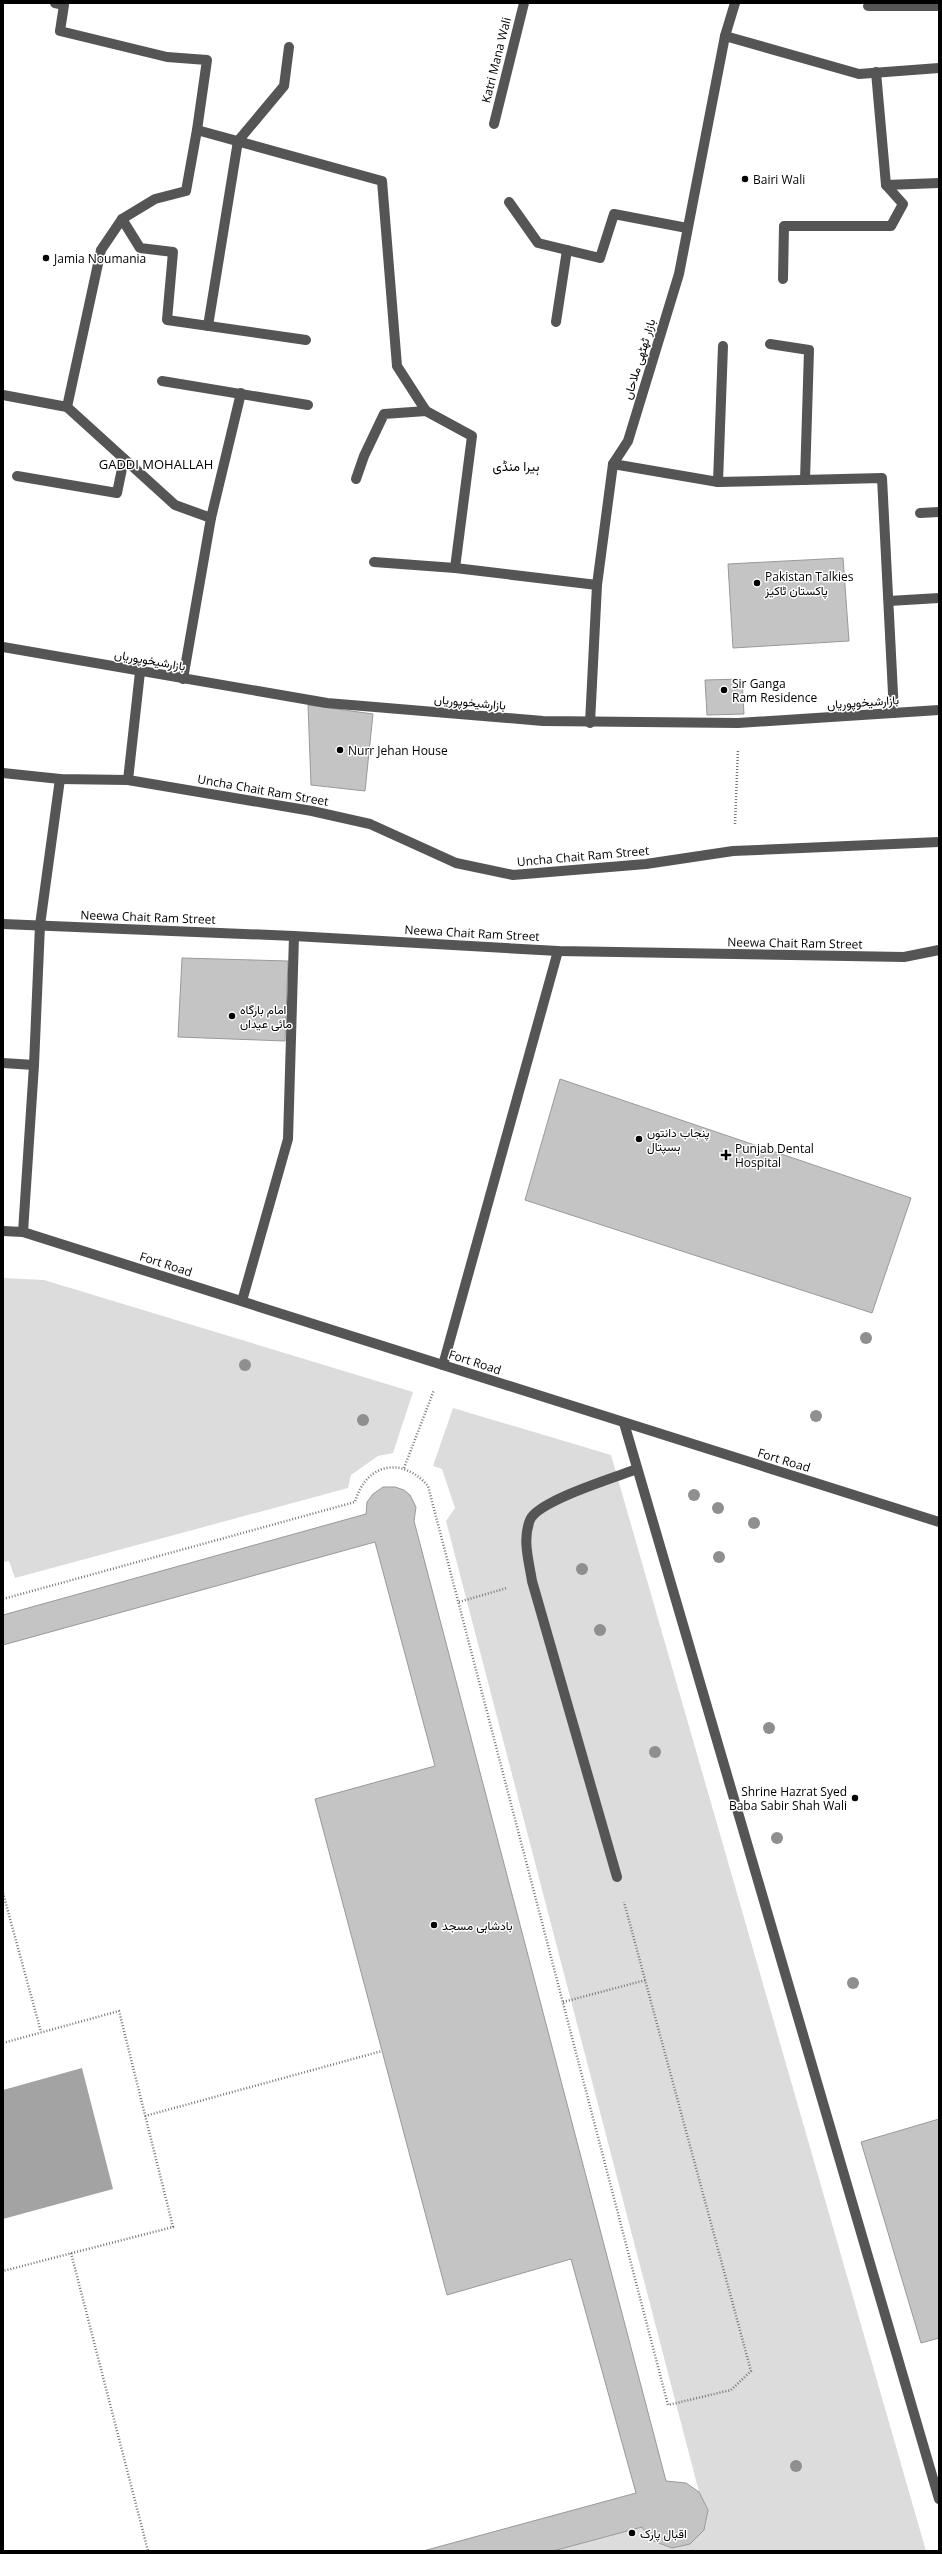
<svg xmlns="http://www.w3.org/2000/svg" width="942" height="2554" font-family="'Open Sans',Vazirmatn,sans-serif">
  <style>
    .green { fill: #dcdcdc }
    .water { fill: #a3a3a3 }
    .building { fill: #c4c4c4; stroke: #999 }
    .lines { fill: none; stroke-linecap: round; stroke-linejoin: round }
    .path { stroke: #777; stroke-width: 2.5; stroke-dasharray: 1 2; stroke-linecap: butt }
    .minor { stroke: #555; stroke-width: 10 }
    .tree { fill: #8f8f8f }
    .poi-dot { fill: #000; stroke: #fff; stroke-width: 1.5 }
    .labels { text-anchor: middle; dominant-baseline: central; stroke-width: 3; stroke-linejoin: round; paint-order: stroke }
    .street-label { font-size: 12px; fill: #000; stroke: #fff }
    .poi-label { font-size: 12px; fill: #000; stroke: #fff; text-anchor: start }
    .neighbourhood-label { font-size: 13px; fill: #000; stroke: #fff }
  </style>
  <rect width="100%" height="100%" fill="#fff"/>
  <g class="green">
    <polygon points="3,1278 44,1280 413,1392 393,1453 378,1456 351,1475 348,1488 15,1578 9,1561 3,1562"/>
    <polygon points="453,1408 611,1455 926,2551 553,2551 642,2527 651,2540 672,2548 690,2544 704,2530 708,2510 699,2492 446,1521 455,1508 442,1469 433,1466"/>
  </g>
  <polygon class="water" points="82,2068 113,2189 3,2219 3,2090"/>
  <g class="building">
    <polygon points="843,558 849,641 733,648 728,564"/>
    <polygon points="742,679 744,714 707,715 705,680"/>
    <polygon points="308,705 373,714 365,791 311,785"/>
    <polygon points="182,958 288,961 285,1041 178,1037"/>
    <polygon points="560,1079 911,1198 872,1313 525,1200"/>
    <polygon points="383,1487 395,1487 404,1490 410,1495 416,1507 414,1521 666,2481 686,2483 699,2492 708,2510 704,2530 690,2544 672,2548 651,2540 642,2527 553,2551 423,2551 636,2493 571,2259 447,2295 315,1799 435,1766 375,1542 3,1645 3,1615 366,1514 367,1502 373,1494"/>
    <polygon points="939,2119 939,2338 921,2343 861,2142"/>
  </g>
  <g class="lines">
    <g class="path">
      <polyline points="735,824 738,749"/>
      <polyline points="404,1468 434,1390"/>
      <path d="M3 1599 355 1502C366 1463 402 1456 428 1486L668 2405 731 2390 751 2371 624 1902"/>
      <polyline points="459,1602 507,1588"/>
      <polyline points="3,1893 41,2032"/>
      <polyline points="563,2002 646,1980"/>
      <polyline points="3,2043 119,2011 173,2227 3,2271"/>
      <polyline points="145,2116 382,2051"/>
      <polyline points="71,2253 148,2551"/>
    </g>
    <g class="minor">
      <polyline points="55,3 64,5 60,31 167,57 207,60 197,130 382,181 397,366 426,411 472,436 455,568"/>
      <polyline points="868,6 939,6"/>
      <polyline points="725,36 859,74 939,68"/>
      <polyline points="494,124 524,3"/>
      <polyline points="886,185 939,183"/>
      <polyline points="509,202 538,243 600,258 614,214 687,228"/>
      <polyline points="122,219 140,248 173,252 167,320 306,340"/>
      <polyline points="783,279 784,226 891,226 903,204 886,185 876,72"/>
      <polyline points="556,322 567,250"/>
      <polyline points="208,326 238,141 284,86 289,47"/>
      <polyline points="770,344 809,350 805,480"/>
      <polyline points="162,381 308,405"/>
      <polyline points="3,395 67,407"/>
      <polyline points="613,464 718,482 882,478 894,713"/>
      <polyline points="17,476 117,493 124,459"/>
      <polyline points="356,479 364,456 384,414 426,411"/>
      <polyline points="718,482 723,346"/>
      <polyline points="920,513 939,512"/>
      <polyline points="211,518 241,393"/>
      <polyline points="374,562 455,568 597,585"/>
      <polyline points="889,601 939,598"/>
      <polyline points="3,647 327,703 543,721 738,723 939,710"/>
      <polyline points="183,679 211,518 175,505 67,407 101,250 122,219 155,199 186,191 197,130"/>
      <polyline points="590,723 597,585 613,464 628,441 679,274 725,36 735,3"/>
      <polyline points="3,773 60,779 128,780 312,811 370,824 456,863 513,875 646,864 733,851 939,842"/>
      <polyline points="128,780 140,672"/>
      <polyline points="3,924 294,936 558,951 904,957 939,950"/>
      <polyline points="3,1063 34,1065"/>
      <polyline points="3,1231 23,1232 939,1522"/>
      <polyline points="23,1232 34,1065 40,925 60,779"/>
      <polyline points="242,1301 288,1139 294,936"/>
      <polyline points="443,1365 558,951"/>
      <polyline points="624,1423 939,2499"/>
      <path d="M617 1877 532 1581C529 1561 522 1540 530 1520 537 1501 616 1477 637 1469"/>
    </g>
  </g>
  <g class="tree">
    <circle cx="866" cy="1338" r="6"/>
    <circle cx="245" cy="1365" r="6"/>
    <circle cx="816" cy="1416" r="6"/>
    <circle cx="363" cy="1420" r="6"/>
    <circle cx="694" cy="1495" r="6"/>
    <circle cx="718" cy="1508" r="6"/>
    <circle cx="754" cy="1523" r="6"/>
    <circle cx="719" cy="1557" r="6"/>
    <circle cx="582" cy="1569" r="6"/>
    <circle cx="600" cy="1630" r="6"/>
    <circle cx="769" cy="1728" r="6"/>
    <circle cx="655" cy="1752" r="6"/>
    <circle cx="777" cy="1838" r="6"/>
    <circle cx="853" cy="1983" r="6"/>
    <circle cx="796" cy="2466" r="6"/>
  </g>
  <g class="poi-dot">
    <circle cx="745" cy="179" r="4"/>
    <circle cx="46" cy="258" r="4"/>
    <circle cx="757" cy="583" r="4"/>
    <circle cx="724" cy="690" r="4"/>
    <circle cx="340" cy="750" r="4"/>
    <circle cx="232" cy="1016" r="4"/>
    <circle cx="639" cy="1139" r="4"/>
    <path d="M724 1149h4v4h4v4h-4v4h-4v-4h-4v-4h4z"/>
    <circle cx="855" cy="1798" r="4"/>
    <circle cx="434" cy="1925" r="4"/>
    <circle cx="632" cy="2533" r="4"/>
  </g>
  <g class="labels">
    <g class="street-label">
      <text transform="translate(496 60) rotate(-76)">Katri Mana Wali</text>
      <text transform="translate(639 359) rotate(-73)">بازار ٹھٹھی ملاحاں</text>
      <text transform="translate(150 660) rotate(10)">بازارشیخوپوریاں</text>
      <text transform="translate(470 702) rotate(5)">بازارشیخوپوریاں</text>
      <text transform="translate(863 702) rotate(-4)">بازارشیخوپوریاں</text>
      <text transform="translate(263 790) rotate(10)">Uncha Chait Ram Street</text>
      <text transform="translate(583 856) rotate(-5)">Uncha Chait Ram Street</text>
      <text transform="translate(148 917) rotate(2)">Neewa Chait Ram Street</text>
      <text transform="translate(472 933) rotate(3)">Neewa Chait Ram Street</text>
      <text transform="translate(795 943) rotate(1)">Neewa Chait Ram Street</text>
      <text transform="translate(166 1264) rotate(18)">Fort Road</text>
      <text transform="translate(475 1362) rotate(18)">Fort Road</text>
      <text transform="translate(784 1460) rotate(17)">Fort Road</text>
    </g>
    <g class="poi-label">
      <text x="753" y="179">Bairi Wali</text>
      <text x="54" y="258">Jamia Noumania</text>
      <text x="765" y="576">Pakistan Talkies<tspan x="765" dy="14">پاکستان ٹاکیز</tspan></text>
      <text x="732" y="683">Sir Ganga<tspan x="732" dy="14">Ram Residence</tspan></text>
      <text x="348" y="750">Nurr Jehan House</text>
      <text x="240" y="1009">امام بارگاہ<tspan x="240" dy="14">مائی عیداں</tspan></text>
      <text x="647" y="1132">پنجاب دانتوں<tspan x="647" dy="14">ہسپتال</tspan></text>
      <text x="735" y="1148">Punjab Dental<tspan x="735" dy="14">Hospital</tspan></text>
      <text x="847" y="1791" text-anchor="end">Shrine Hazrat Syed<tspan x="847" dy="14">Baba Sabir Shah Wali</tspan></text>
      <text x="442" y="1925">بادشاہی مسجد</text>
      <text x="640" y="2533">اقبال پارک</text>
    </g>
    <g class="neighbourhood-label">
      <text x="156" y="464">GADDI MOHALLAH</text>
      <text x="516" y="466">ہیرا منڈی</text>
    </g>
  </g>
  <rect width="942" height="2554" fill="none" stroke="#000000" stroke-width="8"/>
</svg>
